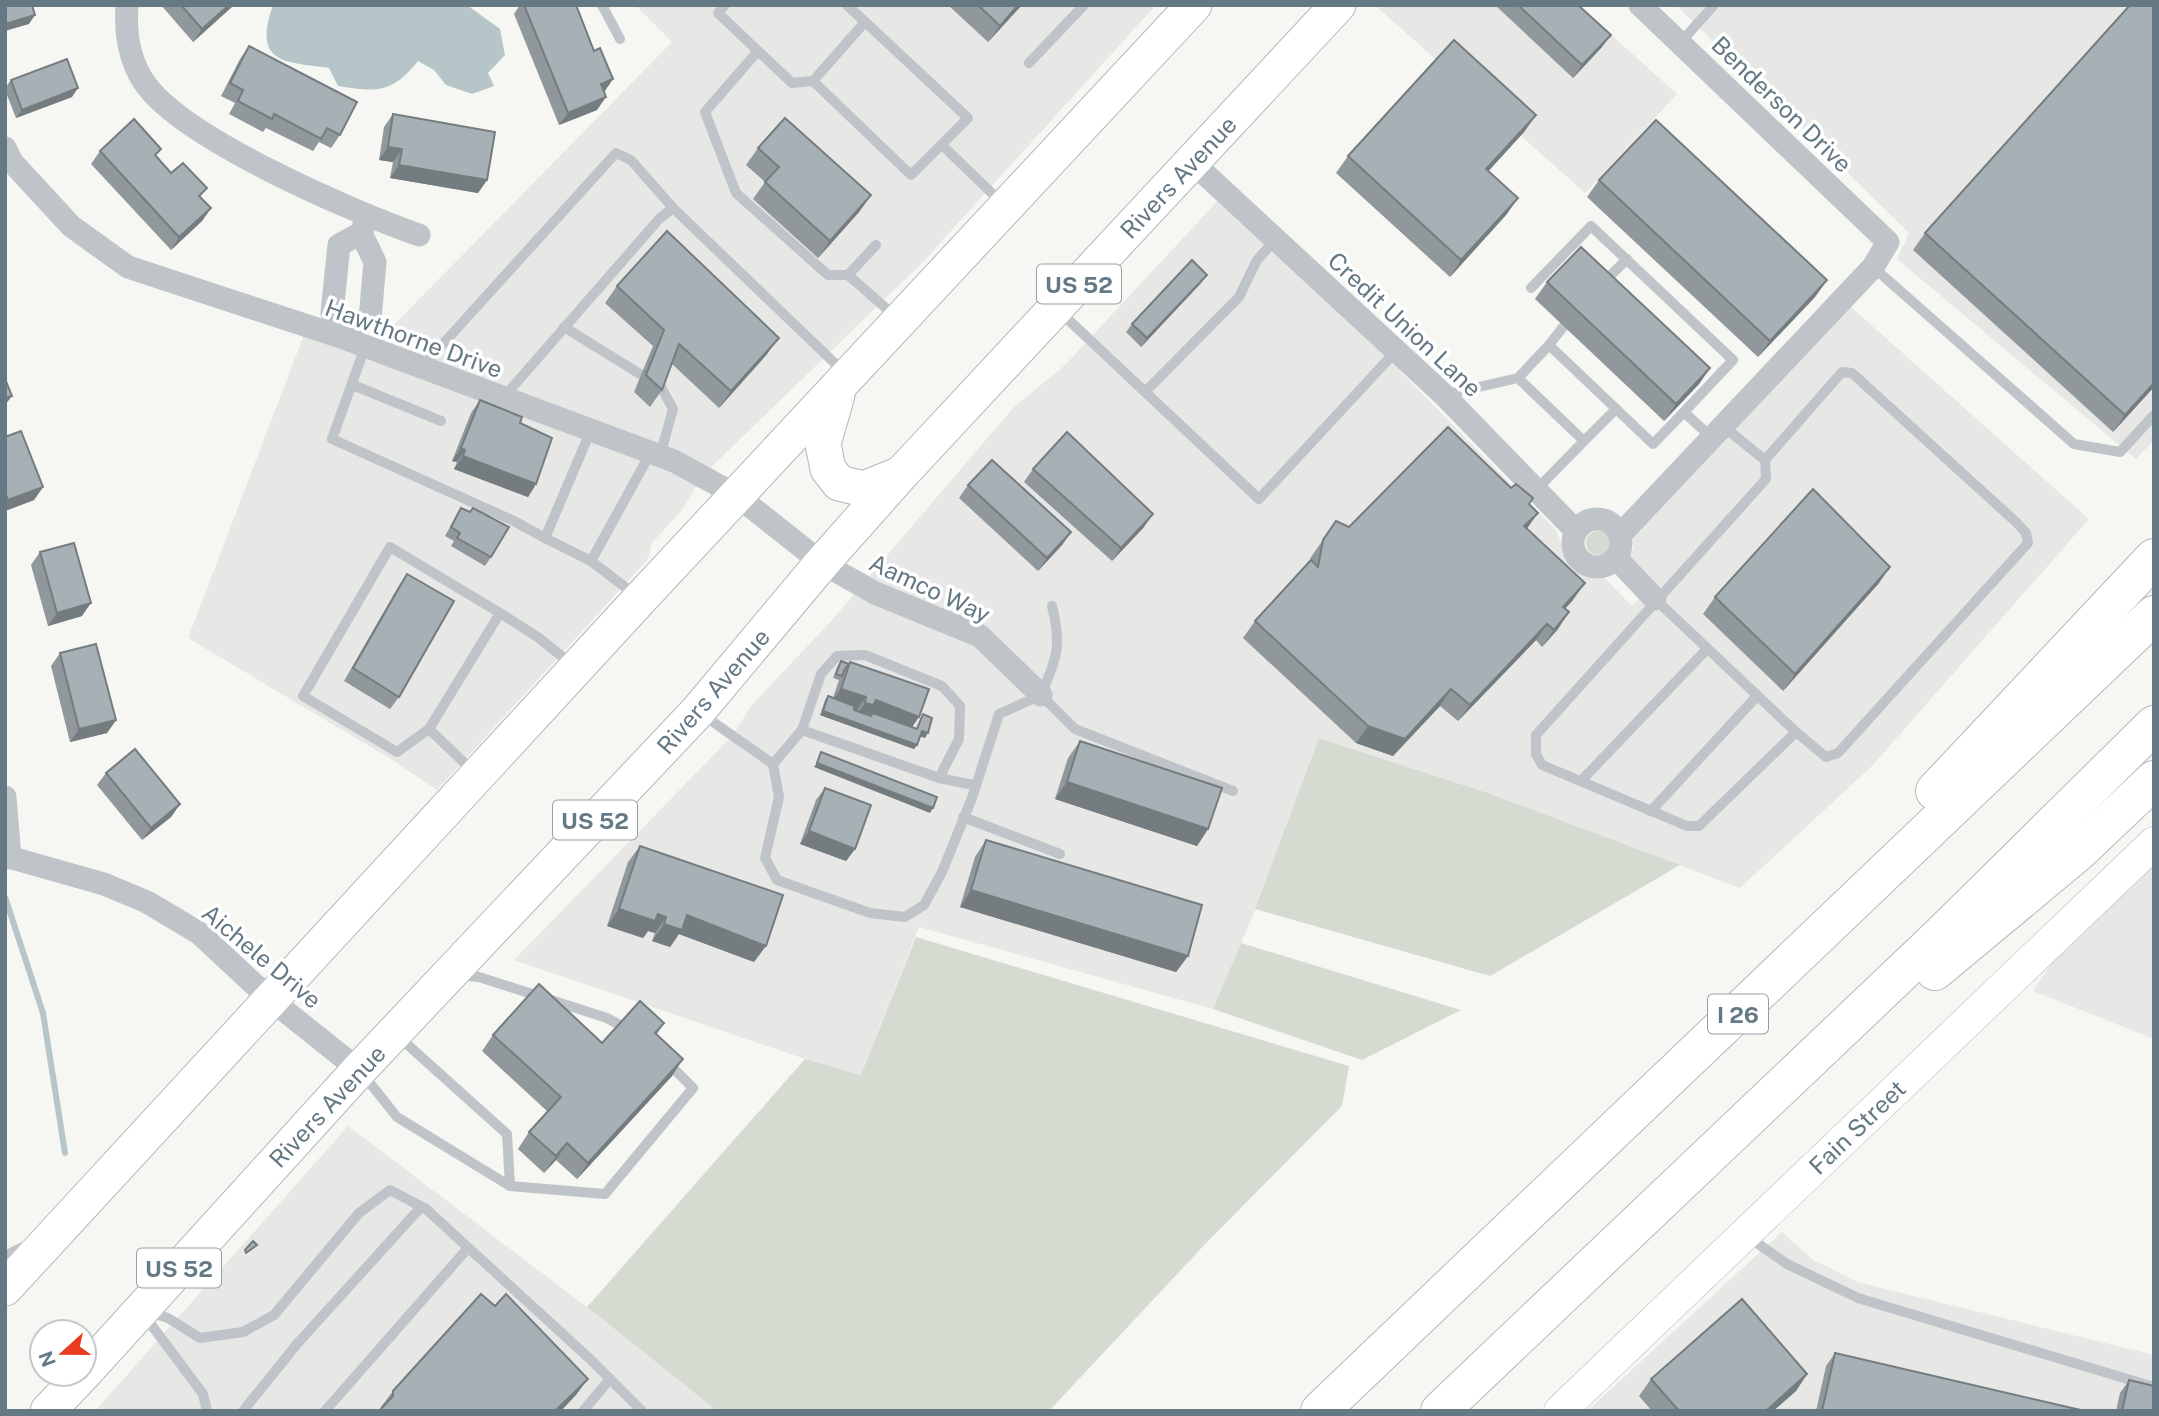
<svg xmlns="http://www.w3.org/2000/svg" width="2159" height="1416" font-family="'Public Sans',sans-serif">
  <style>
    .built { fill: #e7e7e6 }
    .green { fill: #d6dbd1 }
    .water { fill: #b6c5c8 }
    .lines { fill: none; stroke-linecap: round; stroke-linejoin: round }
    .stream { stroke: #b6c5c8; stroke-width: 6 }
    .secondary-casing { stroke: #b1b8bb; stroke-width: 33 }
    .primary-casing { stroke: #b2b8bb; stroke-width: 37 }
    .highway-casing { stroke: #b4b8bb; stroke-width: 40 }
    .lane { stroke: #bec4c7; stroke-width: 10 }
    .street { stroke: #bec4c7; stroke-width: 23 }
    .secondary { stroke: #fff; stroke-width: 32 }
    .primary { stroke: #fff; stroke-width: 35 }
    .highway { stroke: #fff; stroke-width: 38 }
    .wall { fill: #90989c }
    .shaded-wall { fill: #757c7f }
    .building { fill: #a7b1b5; stroke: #757c7f; stroke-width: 2 }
    .labels { text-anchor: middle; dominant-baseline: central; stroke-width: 7; stroke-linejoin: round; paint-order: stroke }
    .shield { fill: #fff; stroke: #92a1a9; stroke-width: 2 }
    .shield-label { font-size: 23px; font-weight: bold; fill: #647984 }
    .street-label { font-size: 24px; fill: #647984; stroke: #fff }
  </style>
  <rect width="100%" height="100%" fill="#f6f6f2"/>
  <g class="built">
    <polygon points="635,5 1156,5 921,264 702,476 682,510 652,543 648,559 437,790 394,761 188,638 307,327 370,349 672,42"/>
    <polygon points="1379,5 1578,5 1677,94 1585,193 1377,7"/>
    <polygon points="1676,5 2154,5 2154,440 2136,459 1897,259 1909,233"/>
    <polygon points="1225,193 1556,530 1572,570 1602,575 1632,606 1654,584 1629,557 1633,549 1633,534 1842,299 2089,519 1872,766 1740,888 1485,792 1320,738 1262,894 1213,1009 919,927 861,1075 805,1059 514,960 733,735 751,706 832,620 1013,408 1065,365"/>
    <polygon points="2154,865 2154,1039 2033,991 2055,958"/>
    <polygon points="348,1126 587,1307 717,1411 95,1411"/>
    <polygon points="1782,1232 1812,1259 1857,1282 2154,1355 2154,1411 1587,1411"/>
  </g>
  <g class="green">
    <circle cx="1598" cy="543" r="12"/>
    <polygon points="1319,738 1485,792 1680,865 1490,976 1255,909"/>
    <polygon points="916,937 1349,1066 1342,1106 1208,1241 1049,1411 717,1411 587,1307 805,1059 861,1075"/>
    <polygon points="1241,943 1461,1010 1362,1060 1213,1009"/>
  </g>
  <path class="water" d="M273 5H467L500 29 505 55 488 73 494 86 472 94 446 85 434 70 418 61C392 94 376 92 338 86L329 68C282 62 253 63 273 5Z"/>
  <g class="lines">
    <polyline class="stream" points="5,897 43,1013 65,1153"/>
    <g class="secondary-casing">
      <polyline id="secondary" points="1560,1411 2154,843"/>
    </g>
    <g class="primary-casing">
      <g id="primary">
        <polyline points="837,395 823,444 828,469 839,483 864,489 901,474"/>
        <polyline points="5,1288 640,599 1194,5"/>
        <polyline points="84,1373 359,1070 698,711 822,563 901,474 1338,5"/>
        <polyline points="48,1411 83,1374"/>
      </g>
    </g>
    <g class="highway-casing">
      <g id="highway">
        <polyline points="1935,791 2154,558"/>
        <polyline points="1935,971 2078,852 2154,780"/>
        <polyline points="1320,1411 2154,615"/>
        <polyline points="1440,1411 1939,937 2154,725"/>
      </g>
    </g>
    <g class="lane">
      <polyline points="602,5 620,39"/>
      <polyline points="725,5 718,13 792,83 813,81 911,175 968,118 847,5"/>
      <polyline points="1680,43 1714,5"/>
      <polyline points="758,51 705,112 736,193 828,275 848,275 876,245"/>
      <polyline points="1029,63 1084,5"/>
      <polyline points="813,81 865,22"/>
      <polyline points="942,145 1002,203"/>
      <polyline points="1873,267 2074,444 2120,452 2154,415"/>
      <polyline points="848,275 896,317"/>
      <polyline points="1603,283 1627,259"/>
      <polyline points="1531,288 1591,226 1733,360 1684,412 1712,438"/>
      <polyline points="1059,311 1259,499 1396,351"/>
      <polyline points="564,327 640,374"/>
      <polyline points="1549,345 1563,327"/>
      <polyline points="365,347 332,439 514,521 545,538"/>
      <polyline points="422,367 616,153 631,160 673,208"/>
      <polygon points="1842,372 1852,373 2017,523 2026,533 2028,543 1838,753 1826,757 1796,732 1699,826 1687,826 1542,765 1536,754 1536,735 1766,479 1765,460"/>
      <polyline points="1518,378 1549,345 1653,444 1684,412"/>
      <polyline points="659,383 673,409 660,456"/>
      <polyline points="353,385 441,421"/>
      <polyline points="1145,392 1239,297 1257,260 1276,239"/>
      <polyline points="1444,395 1518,378 1584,441 1536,490"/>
      <polyline points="503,398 660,218 673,208 845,373"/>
      <polyline points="1724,427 1765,460"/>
      <polyline points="591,430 545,538 591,561 638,597"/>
      <polyline points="1584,441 1616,409"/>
      <polyline points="591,561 651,452"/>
      <polyline points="1655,599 1796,732"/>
      <polyline points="1041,695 1075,729 1233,791"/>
      <path d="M700 713 773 764 779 797 765 858 777 880 870 913 905 917 924 905 942 872 972 798 999 714 1041 695C1057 657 1062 646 1052 606"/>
      <polyline points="429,729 397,752 303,696 390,547 500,613"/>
      <polyline points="802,730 821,674 837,656 865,655 942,686 960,706 959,739 939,778"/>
      <polyline points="773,764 802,730 939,778 974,785"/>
      <polyline points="475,773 429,729 500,613 539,638 574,666"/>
      <polyline points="1581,781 1707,649"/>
      <polyline points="1651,811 1757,696"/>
      <polyline points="963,817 1060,854"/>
      <polyline points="458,975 479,977 607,1018 622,1026"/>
      <polyline points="399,1037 507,1134 510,1186"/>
      <polyline points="362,1073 397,1117 510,1186 605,1194 693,1088 666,1061"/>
      <polyline points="1747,1236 1787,1264 1858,1298 2154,1387"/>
      <polyline points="5,1256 27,1245"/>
      <polyline points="148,1312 168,1318 200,1338 243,1332 274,1315 359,1213 390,1190 426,1209 590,1359 642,1411"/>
      <polyline points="144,1315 203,1394 207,1411"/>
      <polyline points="243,1411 297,1344 421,1207"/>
      <polyline points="325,1411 468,1248"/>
      <polyline points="583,1411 610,1379"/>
    </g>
    <g class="street">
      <path d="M127 5C125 31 129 60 144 82 181 138 353 212 419 235"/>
      <polyline points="5,148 12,162 71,226 128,267 338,336 674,461 736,495 822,563 875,593 980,636 1041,695"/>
      <polyline points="1192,162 1444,395 1576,531"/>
      <polyline points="342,326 332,313 339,245 361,233 367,217"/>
      <polyline points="342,326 370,319 375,262 361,233"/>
      <circle cx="1597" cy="543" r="24"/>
      <polyline points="1620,535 1873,267 1888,242 1640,5"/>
      <polyline points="1616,558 1655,599"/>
      <polyline points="5,797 10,858"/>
      <polyline points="5,856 104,884 147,902 199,933 270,999 359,1070"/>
    </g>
    <use href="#secondary" class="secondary"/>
    <use href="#primary" class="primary"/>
    <use href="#highway" class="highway"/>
  </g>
  <g class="wall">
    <polygon points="161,5 234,5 193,42"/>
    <polygon points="520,5 576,5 594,51 613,79 604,92 597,110 559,125 514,14"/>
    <polygon points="948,5 1022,5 988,42"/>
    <polygon points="1495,5 1578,5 1602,47 1573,78"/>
    <polygon points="249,46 340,135 331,148 319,142 313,151 266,128 263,132 229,114 235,103 221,96 240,59"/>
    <polygon points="11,80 72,97 16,118 5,90 5,88"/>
    <polygon points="393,114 487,180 478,193 390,178 393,162 379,160 384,127"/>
    <polygon points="1536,115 1524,132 1488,171 1518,198 1506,215 1450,277 1336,173 1348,156"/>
    <polygon points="758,148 871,195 859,212 818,258 753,199 765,182 746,165"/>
    <polygon points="100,151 156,156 171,173 207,188 200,197 211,208 202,221 171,250 91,164"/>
    <polygon points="1599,180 1827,280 1815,297 1758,357 1587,197"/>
    <polygon points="1925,233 2154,387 2113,432 1913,250"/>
    <polygon points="1547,282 1710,368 1699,384 1664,421 1535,299"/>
    <polygon points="1201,283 1141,347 1126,332 1132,324"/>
    <polygon points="617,286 767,354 719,408 672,364 662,390 650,407 634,392 653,346 605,303"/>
    <polygon points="480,400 520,423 536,484 528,497 454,469 457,462 452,461 471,413"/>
    <polygon points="5,437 43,487 34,500 5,511"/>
    <polygon points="1033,469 1144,527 1112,561 1024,482"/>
    <polygon points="968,485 1071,532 1062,545 1038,571 959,498"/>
    <polygon points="1529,504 1527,528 1573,600 1565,609 1558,629 1542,647 1536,640 1458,721 1440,706 1393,756 1356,743 1243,638 1255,621 1310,560 1311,557 1336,521 1349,527"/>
    <polygon points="461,508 491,557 485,566 451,546 454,541 445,536"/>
    <polygon points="40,552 82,616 48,626 31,565"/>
    <polygon points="407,574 399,697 390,709 344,681 398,587"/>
    <polygon points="1879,583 1783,691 1703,614 1715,597"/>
    <polygon points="60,653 116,720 107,733 70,742 51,666"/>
    <polygon points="841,661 849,664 850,662 919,717 911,727 916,729 923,714 925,738 920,736 917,745 914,749 820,715 825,700 828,696 833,698 839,680 833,678 838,665"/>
    <polygon points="1080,741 1208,829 1197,846 1055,799 1068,758"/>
    <polygon points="106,773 180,804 171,817 142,840 97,785"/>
    <polygon points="825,788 855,849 846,861 800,844 816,800"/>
    <polygon points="986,840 1188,956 1176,972 960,907 975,857"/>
    <polygon points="640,846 754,962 679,934 670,947 652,941 655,933 648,931 643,938 607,926 628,862"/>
    <polygon points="664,1023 657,1034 672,1076 577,1179 556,1160 544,1173 518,1149 529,1132 548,1112 482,1051 493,1035 602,1043"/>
    <polygon points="1835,1353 2085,1411 1816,1411 1826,1366"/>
    <polygon points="1807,1374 1796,1391 1773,1411 1652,1411 1639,1396 1651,1379"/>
    <polygon points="2129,1380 2154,1411 2116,1411 2120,1393"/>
    <polygon points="393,1391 576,1395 381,1409 381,1407"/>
  </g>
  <g class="shaded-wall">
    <polygon points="229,5 234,5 193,42 202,29"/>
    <polygon points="1018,5 1022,5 988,42 1000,26"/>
    <polygon points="35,15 29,24 5,31 5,24"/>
    <polygon points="1611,35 1602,47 1573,78 1582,65"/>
    <polygon points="613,79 604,92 601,84"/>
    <polygon points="78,88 72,97 16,118 22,110"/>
    <polygon points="606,97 597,110 559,125 568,113"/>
    <polygon points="1536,115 1524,132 1475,186 1486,169"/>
    <polygon points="388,147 402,149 393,162 379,160"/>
    <polygon points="399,165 487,180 478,193 390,178"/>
    <polygon points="871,195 859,212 818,258 830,241"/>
    <polygon points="1518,198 1506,215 1450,277 1461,260"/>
    <polygon points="211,208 202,221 171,250 179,237"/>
    <polygon points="1207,275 1201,283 1141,347 1147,338"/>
    <polygon points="1827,280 1815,297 1758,357 1770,341"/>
    <polygon points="779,338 767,354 719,408 731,391"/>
    <polygon points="1710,368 1699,384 1664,421 1676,404"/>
    <polygon points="2154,383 2154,387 2113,432 2125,415"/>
    <polygon points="12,396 5,405 5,398"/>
    <polygon points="461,448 465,450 457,462 452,461"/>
    <polygon points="463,456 536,484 528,497 454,469"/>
    <polygon points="43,487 34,500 5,511 5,505 8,500"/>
    <polygon points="1538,513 1526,530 1524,526"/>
    <polygon points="1153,514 1144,527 1112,561 1121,548"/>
    <polygon points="1071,532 1062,545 1038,571 1047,558"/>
    <polygon points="1890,567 1879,583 1783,691 1795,674"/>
    <polygon points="1585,583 1573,600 1551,623 1563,607"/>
    <polygon points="91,603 82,616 48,626 57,613"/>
    <polygon points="1569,612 1558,629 1542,647 1554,630"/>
    <polygon points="1547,624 1536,640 1458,721 1470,705"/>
    <polygon points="841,689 866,697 857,710 832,701"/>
    <polygon points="1451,689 1440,706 1393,756 1356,743 1368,726"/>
    <polygon points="876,700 919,717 910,730 868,713 865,718 856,715 865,703"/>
    <polygon points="823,711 917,745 914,749 820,715"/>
    <polygon points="116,720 107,733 70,742 79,729"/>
    <polygon points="922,731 928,733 925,738 919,736"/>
    <polygon points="817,763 933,808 930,813 814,767"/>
    <polygon points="1067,782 1208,829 1197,846 1055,799"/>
    <polygon points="180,804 171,817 142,840 151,828"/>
    <polygon points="809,831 855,849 846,861 800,844"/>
    <polygon points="971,890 1188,956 1176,972 960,907"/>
    <polygon points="619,909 658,914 666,917 655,933 648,931 643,938 607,926"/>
    <polygon points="687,915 766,946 754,962 679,934 670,947 652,941 664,924"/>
    <polygon points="683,1059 672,1076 577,1179 588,1163"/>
    <polygon points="567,1143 556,1160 544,1173 556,1156"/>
    <polygon points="1807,1374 1796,1391 1773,1411 1766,1411"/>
    <polygon points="588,1379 576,1395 561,1411 555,1411"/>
  </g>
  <g class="building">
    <polygon points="5,5 32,5 35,15 5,24"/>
    <polygon points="181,5 229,5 202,29"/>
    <polygon points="524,5 576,5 594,51 600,48 613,79 601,84 606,97 568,113"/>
    <polygon points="978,5 1018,5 1000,26"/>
    <polygon points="1518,5 1578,5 1611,35 1582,65"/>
    <polygon points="2130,5 2154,5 2154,383 2125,415 1925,233"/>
    <polygon points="1454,40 1536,115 1486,169 1518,198 1461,260 1348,156"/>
    <polygon points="249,46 357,102 340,135 327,128 321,139 274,114 272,119 238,101 243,90 230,83"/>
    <polygon points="67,59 78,88 22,110 11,80"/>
    <polygon points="393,114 495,132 487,180 399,165 402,149 388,147"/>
    <polygon points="785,118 871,195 830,241 765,182 779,167 758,148"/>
    <polygon points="134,119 161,149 155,155 171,173 183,163 207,188 199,196 211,208 179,237 100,151"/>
    <polygon points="1656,120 1827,280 1770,341 1599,180"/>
    <polygon points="667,231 779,338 731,391 679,344 662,390 646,375 664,330 617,286"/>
    <polygon points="1581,247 1710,368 1676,404 1547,282"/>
    <polygon points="1192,260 1207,275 1147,338 1132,324"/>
    <polygon points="5,379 12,396 5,398"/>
    <polygon points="480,400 522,417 520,423 552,438 536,484 463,456 465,450 461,448"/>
    <polygon points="1448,427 1511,488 1516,484 1533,498 1529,504 1538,513 1524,526 1585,583 1563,607 1569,612 1554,630 1547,624 1470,705 1451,689 1405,739 1368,726 1255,621 1311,560 1318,567 1323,540 1336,521 1349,527"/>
    <polygon points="21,431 43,487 8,500 5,492 5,437"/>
    <polygon points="1067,432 1153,514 1121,548 1033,469"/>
    <polygon points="992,460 1071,532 1047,558 968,485"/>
    <polygon points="1813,489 1890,567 1795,674 1715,597"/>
    <polygon points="461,508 470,512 473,508 509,527 491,557 457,538 460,533 451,527"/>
    <polygon points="74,543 91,603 57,613 40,552"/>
    <polygon points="407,574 454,601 399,697 353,668"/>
    <polygon points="96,644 116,720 79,729 60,653"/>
    <polygon points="841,661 849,664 844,670 842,676 836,674"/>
    <polygon points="850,662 929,689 919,717 876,700 873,705 865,703 866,697 841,689"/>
    <polygon points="828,696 854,706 854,710 871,716 873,713 917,729 923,714 932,718 928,733 922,731 917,745 823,711"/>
    <polygon points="1080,741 1222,788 1208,829 1067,782"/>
    <polygon points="135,749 180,804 151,828 106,773"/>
    <polygon points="821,752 937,797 933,808 817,763"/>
    <polygon points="825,788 871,805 855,849 809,831"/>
    <polygon points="986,840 1202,905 1188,956 971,890"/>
    <polygon points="640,846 783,895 766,946 687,915 682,930 664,924 666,917 658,914 655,921 619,909"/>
    <polygon points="539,984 602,1043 640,1001 664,1023 655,1033 683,1059 588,1163 567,1143 556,1156 529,1132 561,1097 493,1035"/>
    <polygon points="253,1241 257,1245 246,1253 245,1250"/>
    <polygon points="481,1294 495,1306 506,1294 588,1379 555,1411 379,1411 393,1396 393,1391"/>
    <polygon points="1742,1299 1807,1374 1766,1411 1679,1411 1651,1379"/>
    <polygon points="1835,1353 2085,1411 1822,1411"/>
    <polygon points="2129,1380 2154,1386 2154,1411 2122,1411"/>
  </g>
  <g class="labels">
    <g class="shield">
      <rect x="1037" y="264.5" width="84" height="39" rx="5"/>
      <rect x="553" y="800.5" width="84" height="39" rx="5"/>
      <rect x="1708" y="994.5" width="60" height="39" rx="5"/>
      <rect x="137" y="1248.5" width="84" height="39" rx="5"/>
    </g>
    <g class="shield-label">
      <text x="1079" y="284">US 52</text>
      <text x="595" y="820">US 52</text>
      <text x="1738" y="1014">I 26</text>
      <text x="179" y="1268">US 52</text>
    </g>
    <g class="street-label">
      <text transform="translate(1782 104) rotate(44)">Benderson Drive</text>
      <text transform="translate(1178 177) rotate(-47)">Rivers Avenue</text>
      <text transform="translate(1405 324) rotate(43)">Credit Union Lane</text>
      <text transform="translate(414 338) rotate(20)">Hawthorne Drive</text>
      <text transform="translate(930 588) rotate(25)">Aamco Way</text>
      <text transform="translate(713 691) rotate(-49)">Rivers Avenue</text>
      <text transform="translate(262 956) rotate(40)">Aichele Drive</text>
      <text transform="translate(327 1106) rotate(-47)">Rivers Avenue</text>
      <text transform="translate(1857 1127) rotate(-44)">Fain Street</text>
    </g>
  </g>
  <rect width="2159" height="1416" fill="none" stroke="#647984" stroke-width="14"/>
  <g transform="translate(63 1353) rotate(249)"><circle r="33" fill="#ffffff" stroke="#c1c9ce" stroke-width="2"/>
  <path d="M0-5L12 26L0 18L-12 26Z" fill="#e83b20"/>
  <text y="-10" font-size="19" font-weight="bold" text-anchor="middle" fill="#647984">N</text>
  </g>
</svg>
